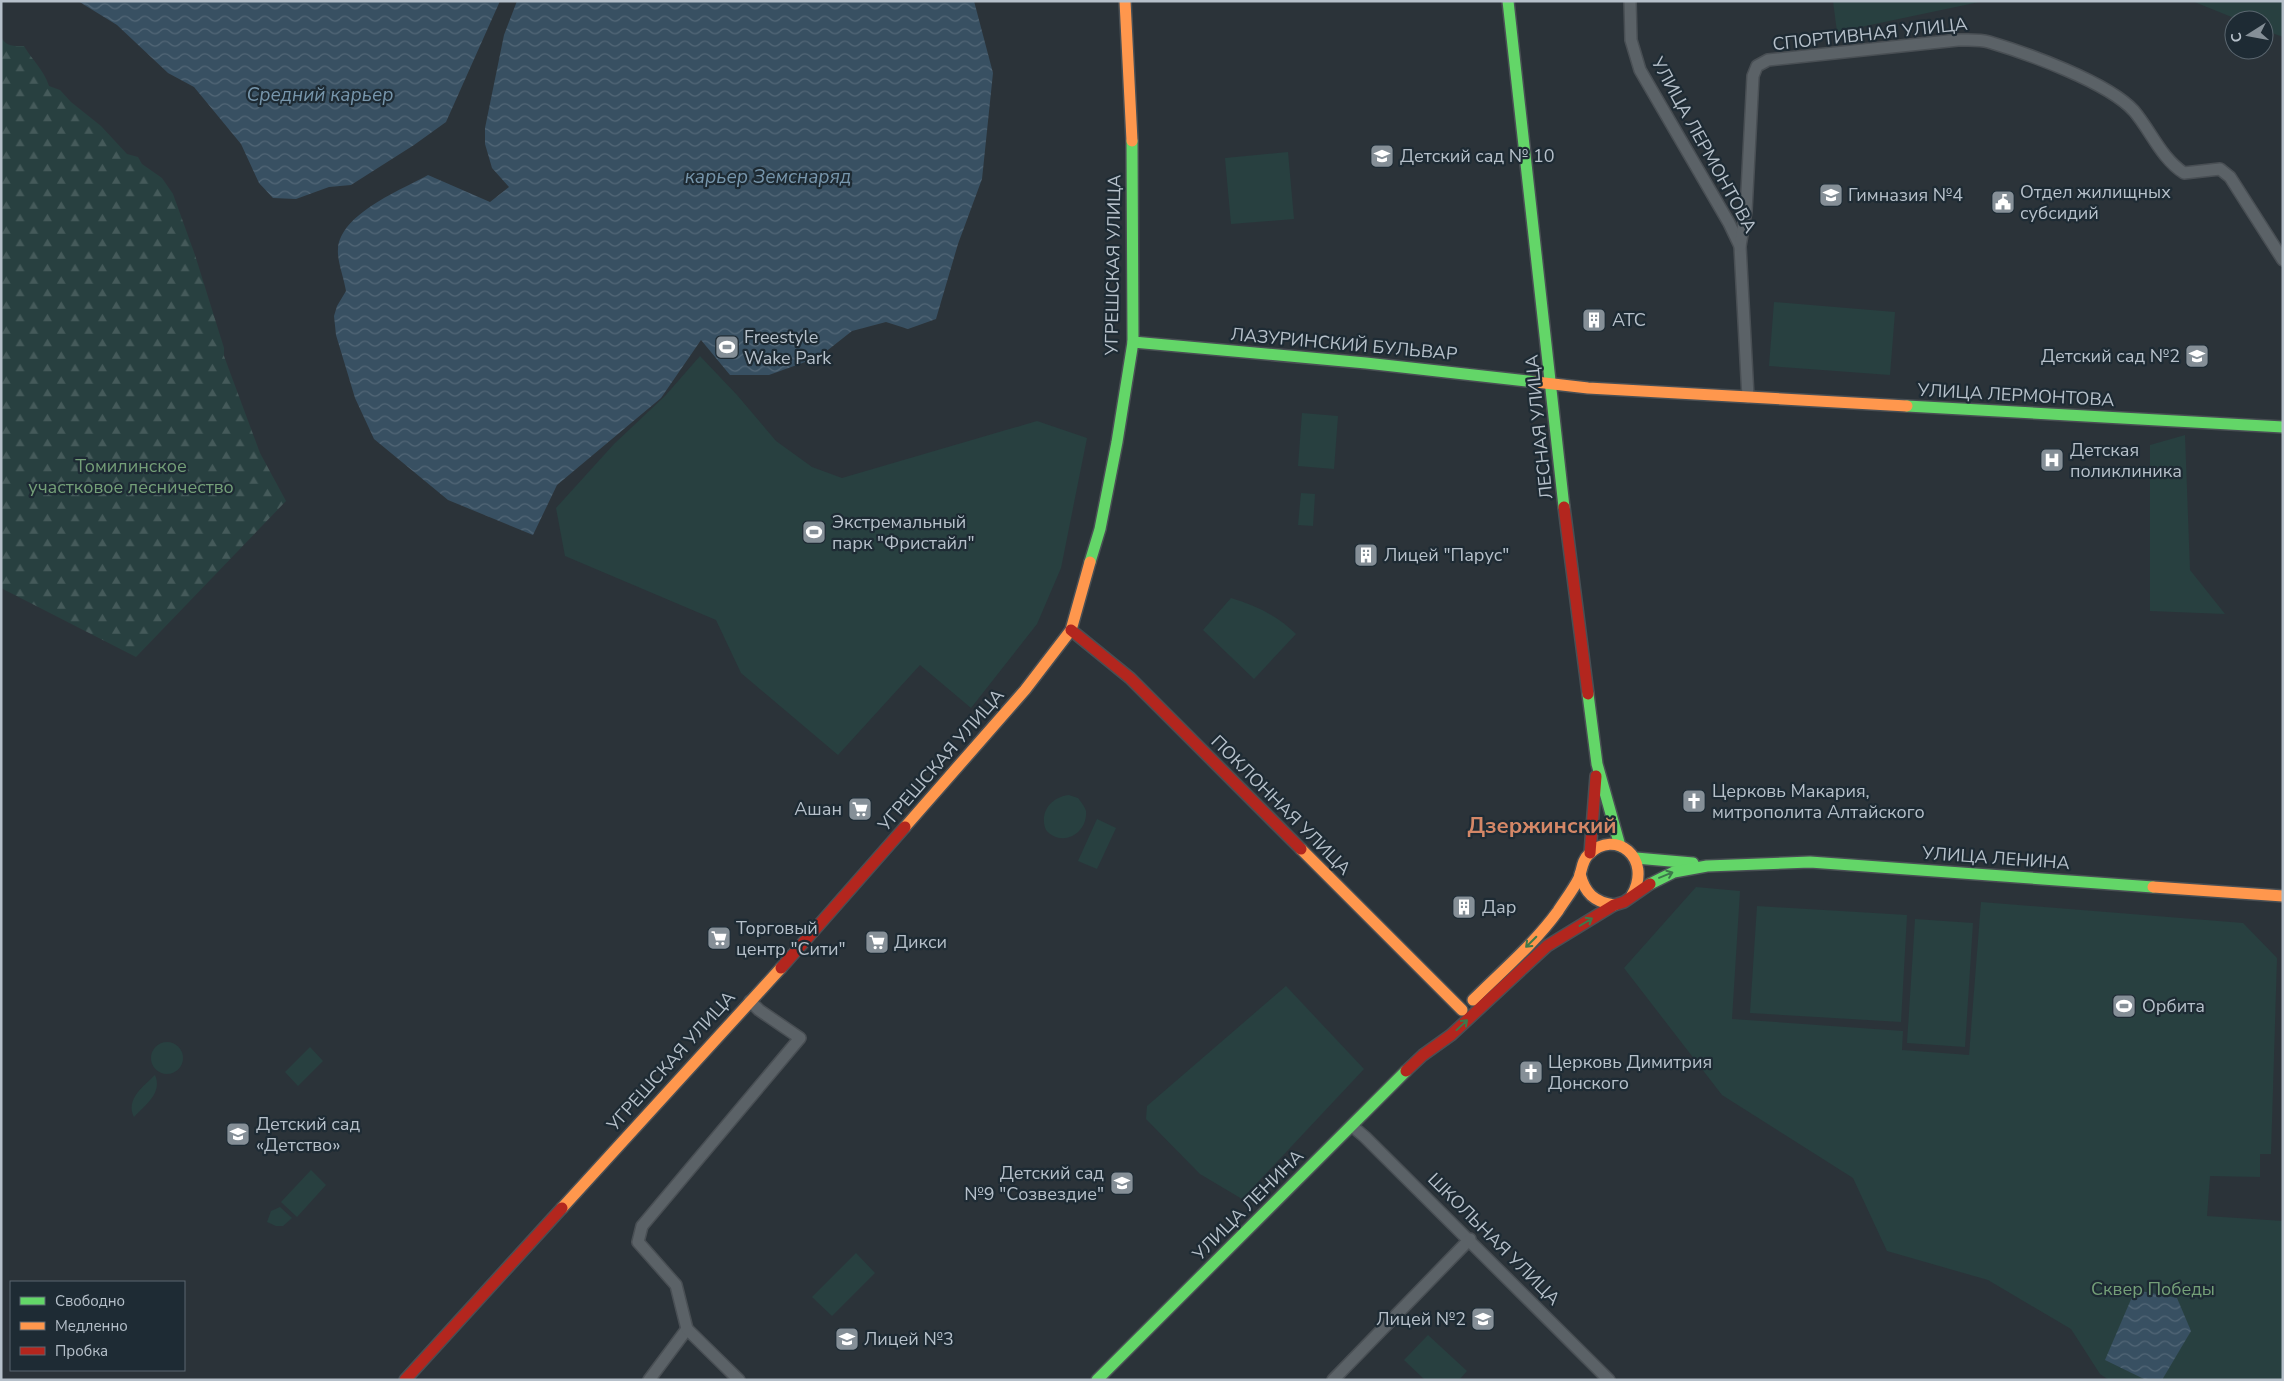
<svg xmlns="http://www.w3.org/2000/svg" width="2284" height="1381" font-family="'Nunito Sans',sans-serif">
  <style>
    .green { fill: #284040 }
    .forest { fill: url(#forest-firs) }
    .water { fill: url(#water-waves) }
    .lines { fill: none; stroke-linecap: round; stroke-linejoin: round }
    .street-casing { stroke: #494f54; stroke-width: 14 }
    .fast-casing { stroke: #494f54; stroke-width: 14 }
    .slow-casing { stroke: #494f54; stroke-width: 14 }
    .jam-casing { stroke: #494f54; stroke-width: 14 }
    .street { stroke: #5b6267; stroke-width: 11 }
    .fast { stroke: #63d668; stroke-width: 11 }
    .slow { stroke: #ff974d; stroke-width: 11 }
    .jam { stroke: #b3261e; stroke-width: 11 }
    .oneway { stroke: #3d784b }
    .labels { text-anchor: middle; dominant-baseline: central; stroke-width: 4.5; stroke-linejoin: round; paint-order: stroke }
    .street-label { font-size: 18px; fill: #b6c0ca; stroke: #1e2b34 }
    .poi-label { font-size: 18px; fill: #b6c0ca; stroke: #1e2b34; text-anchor: start }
    .park-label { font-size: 18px; fill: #749f78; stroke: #1e2b34 }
    .water-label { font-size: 19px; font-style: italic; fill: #7796ac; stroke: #1e2b34 }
    .district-label { font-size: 22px; font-weight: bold; fill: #d48767; stroke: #1e2b34 }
  </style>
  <defs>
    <pattern id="forest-firs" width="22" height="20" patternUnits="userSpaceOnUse" patternTransform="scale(1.25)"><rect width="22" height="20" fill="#284040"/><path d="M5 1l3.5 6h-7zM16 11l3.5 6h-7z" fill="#455a5a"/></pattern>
    <pattern id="water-waves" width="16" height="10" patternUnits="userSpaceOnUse" patternTransform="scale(1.25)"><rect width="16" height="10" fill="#385062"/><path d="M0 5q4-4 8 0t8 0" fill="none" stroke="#536777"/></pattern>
  </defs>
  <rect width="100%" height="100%" fill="#2b3339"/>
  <g class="green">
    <polygon points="1833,1 1984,1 1837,32"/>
    <polygon points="2192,1 2283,1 2283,37 2264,30 2264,20 2239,20"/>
    <polygon points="1288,152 1294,219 1231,224 1225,158"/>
    <polygon points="1774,302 1895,312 1890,375 1769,366"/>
    <polygon points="700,356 737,395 776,441 812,467 842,478 1037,421 1087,438 1061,568 1037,624 971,708 920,665 838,755 741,673 716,620 565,556 556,508 614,444 665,396"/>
    <polygon points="1302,413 1338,416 1334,469 1298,466"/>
    <polygon points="2185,435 2190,570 2225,614 2150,611 2150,445"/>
    <polygon points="1301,493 1315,494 1313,526 1298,525"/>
    <path d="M1231 598C1255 605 1278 616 1296 634L1254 679 1203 630Z"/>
    <path d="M1069 795 1078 798C1081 802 1085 807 1086 811 1088 834 1061 848 1046 830 1039 812 1051 797 1069 795Z"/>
    <polygon points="1097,819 1116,828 1097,869 1078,861"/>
    <polygon points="1696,887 1740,891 1732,1019 1903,1031 1902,1050 1969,1055 1981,902 2243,923 2277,958 2271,1154 2260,1154 2260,1177 2210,1176 2207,1216 2283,1221 2283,1380 2109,1380 2100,1374 2071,1329 1988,1280 1887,1251 1853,1178 1722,1095 1624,968"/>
    <polygon points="1757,906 1907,915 1901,1022 1750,1013"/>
    <polygon points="1915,919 1973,923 1965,1047 1907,1043"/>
    <polygon points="1286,986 1364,1069 1242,1199 1200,1174 1146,1119 1147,1106"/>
    <circle cx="167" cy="1058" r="16"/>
    <polygon points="310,1047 323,1061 298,1086 285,1072"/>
    <path d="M155 1075C163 1093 145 1105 134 1117 125 1099 144 1086 155 1075Z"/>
    <polygon points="311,1170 326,1185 297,1217 281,1202"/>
    <polygon points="280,1207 292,1218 283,1226 276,1226 267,1222 271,1211"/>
    <polygon points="856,1253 875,1273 832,1316 812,1297"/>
    <polygon points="1428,1335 1467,1371 1459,1380 1425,1380 1404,1360"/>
  </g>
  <path class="forest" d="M1 36C5 47 14 46 24 46 32 60 44 70 49 86L60 90 71 102 101 126 127 154 138 157 142 164 162 178 173 194 195 255 224 348V356L260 453 286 501 136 657 1 588Z"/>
  <g class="water">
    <polygon points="78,1 500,1 446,122 414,145 351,185 329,187 296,199 273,198 259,183 241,144 194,87 168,73 117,25"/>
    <path d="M517 1H974L993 73 982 179 958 244 936 319 908 329 886 322 852 331 819 357 769 375H730L701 340 661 398 557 485 533 535 448 500 374 439 355 398 336 335 334 316 337 306 346 291C344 278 337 261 338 249 340 214 401 190 428 175L490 202 509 187 492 168 485 144V128L504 35Z"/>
    <polygon points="2135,1290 2177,1298 2191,1331 2162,1380 2146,1380 2105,1360"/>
  </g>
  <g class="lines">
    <g class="street-casing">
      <g id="street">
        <polyline points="1630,1 1631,40 1640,70 1729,223 1740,246 1748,397"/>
        <path d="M1740 246 1746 211 1753 76 1757 66 1768 60 1958 40C1968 40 1979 39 1989 42 2026 53 2108 82 2134 111 2151 131 2161 158 2184 173L2220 169 2230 177 2283 260"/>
        <polyline points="1352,1126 1365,1137 1609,1380"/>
        <polyline points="649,1380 687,1329"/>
        <polyline points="739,1380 687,1329 676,1285 638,1242 642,1226 800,1038 759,1010 750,1001"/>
        <polyline points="1333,1380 1470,1239"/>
      </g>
    </g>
    <g class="fast-casing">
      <g id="fast">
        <polyline points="1508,1 1564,507"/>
        <polyline points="1133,342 1366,363 1536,382"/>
        <polyline points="1907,406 2283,427"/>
        <polyline points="1090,562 1100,529 1117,442 1133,342 1132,141"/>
        <polyline points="1588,694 1597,764 1620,846"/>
        <polyline points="1636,858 1693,863"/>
        <polyline points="1650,884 1674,872 1707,866 1810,862 2153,887"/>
        <polyline points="1097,1380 1406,1071"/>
      </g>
    </g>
    <g class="slow-casing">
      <g id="slow">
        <polyline points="1125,1 1132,141"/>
        <polyline points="1536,382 1588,388 1907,406"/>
        <polyline points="905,827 1025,690 1071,630 1090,562"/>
        <polyline points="1301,849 1462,1010"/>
        <path d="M1580 874C1585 893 1594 902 1614 905"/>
        <polyline points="2153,887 2283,896"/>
        <path d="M1473 1000C1502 971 1534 944 1558 911 1565 900 1573 890 1579 878 1582 870 1582 860 1589 854 1615 828 1653 858 1632 895"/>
        <polyline points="562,1208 781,968"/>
      </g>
    </g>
    <g class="jam-casing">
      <g id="jam">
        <polyline points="1564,507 1588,694"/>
        <polyline points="1071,630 1130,678 1301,849"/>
        <polyline points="1590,853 1596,776"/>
        <polyline points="781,968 905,827"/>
        <polyline points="1406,1071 1423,1055 1451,1035 1547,946 1614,905 1624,902 1650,884"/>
        <polyline points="405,1380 562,1208"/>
      </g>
    </g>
    <use href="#street" class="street"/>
    <use href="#fast" class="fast"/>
    <use href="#slow" class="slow"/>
    <use href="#jam" class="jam"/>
  </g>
  <defs><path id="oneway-shaft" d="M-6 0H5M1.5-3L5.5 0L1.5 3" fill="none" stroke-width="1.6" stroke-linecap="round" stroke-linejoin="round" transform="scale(1.25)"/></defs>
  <g class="oneway">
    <use href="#oneway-shaft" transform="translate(1666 875) rotate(-22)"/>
    <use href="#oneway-shaft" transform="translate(1586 922) rotate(-31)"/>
    <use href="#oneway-shaft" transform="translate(1531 942) rotate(135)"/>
    <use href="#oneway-shaft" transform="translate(1462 1025) rotate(-43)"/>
  </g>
  <defs>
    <g id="school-square" transform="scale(1.25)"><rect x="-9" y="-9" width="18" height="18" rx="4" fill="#858f97" stroke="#1e2b34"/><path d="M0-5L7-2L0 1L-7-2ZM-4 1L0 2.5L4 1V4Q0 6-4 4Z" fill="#fff"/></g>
    <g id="civic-square" transform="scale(1.25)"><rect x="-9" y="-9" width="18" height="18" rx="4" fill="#858f97" stroke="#1e2b34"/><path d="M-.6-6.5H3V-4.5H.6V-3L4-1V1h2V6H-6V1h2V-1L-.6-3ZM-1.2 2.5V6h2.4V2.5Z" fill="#fff"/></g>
    <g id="building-square" transform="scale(1.25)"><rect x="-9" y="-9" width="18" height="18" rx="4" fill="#858f97" stroke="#1e2b34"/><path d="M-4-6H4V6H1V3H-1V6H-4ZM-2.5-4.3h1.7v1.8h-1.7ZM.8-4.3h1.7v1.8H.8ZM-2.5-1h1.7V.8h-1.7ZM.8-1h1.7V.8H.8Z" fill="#fff"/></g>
    <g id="stadium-square" transform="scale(1.25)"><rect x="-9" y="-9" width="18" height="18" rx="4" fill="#858f97" stroke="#1e2b34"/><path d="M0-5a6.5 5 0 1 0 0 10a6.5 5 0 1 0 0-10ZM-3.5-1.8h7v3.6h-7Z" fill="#fff"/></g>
    <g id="hospital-square" transform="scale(1.25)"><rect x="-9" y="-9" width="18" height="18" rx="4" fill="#858f97" stroke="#1e2b34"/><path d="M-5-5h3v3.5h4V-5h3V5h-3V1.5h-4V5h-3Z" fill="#fff"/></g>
    <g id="church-square" transform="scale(1.25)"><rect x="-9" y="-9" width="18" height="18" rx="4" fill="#858f97" stroke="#1e2b34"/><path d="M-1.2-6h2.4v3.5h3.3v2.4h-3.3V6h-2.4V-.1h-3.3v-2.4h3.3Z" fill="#fff"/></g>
    <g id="supermarket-square" transform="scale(1.25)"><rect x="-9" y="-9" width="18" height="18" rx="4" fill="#858f97" stroke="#1e2b34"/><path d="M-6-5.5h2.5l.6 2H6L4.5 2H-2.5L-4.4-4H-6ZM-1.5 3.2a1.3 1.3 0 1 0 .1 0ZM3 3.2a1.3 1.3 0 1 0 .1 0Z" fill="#fff"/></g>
  </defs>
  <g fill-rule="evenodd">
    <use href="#school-square" x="1382" y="156"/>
    <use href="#school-square" x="1831" y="195"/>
    <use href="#civic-square" x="2003" y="202"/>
    <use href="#building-square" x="1594" y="320"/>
    <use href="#stadium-square" x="727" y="347"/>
    <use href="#school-square" x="2197" y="356"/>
    <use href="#hospital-square" x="2052" y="460"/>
    <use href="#stadium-square" x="814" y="532"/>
    <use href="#building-square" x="1366" y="555"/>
    <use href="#church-square" x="1694" y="801"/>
    <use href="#supermarket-square" x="860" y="809"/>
    <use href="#building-square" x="1464" y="907"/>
    <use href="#supermarket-square" x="719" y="938"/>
    <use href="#supermarket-square" x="877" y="942"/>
    <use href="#stadium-square" x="2124" y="1006"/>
    <use href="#church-square" x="1531" y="1072"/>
    <use href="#school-square" x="238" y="1134"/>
    <use href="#school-square" x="1122" y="1183"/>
    <use href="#school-square" x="1483" y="1319"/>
    <use href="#school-square" x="847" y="1339"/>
  </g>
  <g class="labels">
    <g class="street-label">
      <text transform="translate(1870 34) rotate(-6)">СПОРТИВНАЯ УЛИЦА</text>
      <text transform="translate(1704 145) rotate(61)">УЛИЦА ЛЕРМОНТОВА</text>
      <text transform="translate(1113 265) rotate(-89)">УГРЕШСКАЯ УЛИЦА</text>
      <text transform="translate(1344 344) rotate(5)">ЛАЗУРИНСКИЙ БУЛЬВАР</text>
      <text transform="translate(2016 395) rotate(3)">УЛИЦА ЛЕРМОНТОВА</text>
      <text transform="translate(1539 427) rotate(-96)">ЛЕСНАЯ УЛИЦА</text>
      <text transform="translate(941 760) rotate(-49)">УГРЕШСКАЯ УЛИЦА</text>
      <text transform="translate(1281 805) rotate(45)">ПОКЛОННАЯ УЛИЦА</text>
      <text transform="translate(1996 858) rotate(4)">УЛИЦА ЛЕНИНА</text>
      <text transform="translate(671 1061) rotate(-48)">УГРЕШСКАЯ УЛИЦА</text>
      <text transform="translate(1248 1205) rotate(-45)">УЛИЦА ЛЕНИНА</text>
      <text transform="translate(1494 1239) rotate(45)">ШКОЛЬНАЯ УЛИЦА</text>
    </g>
    <g class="poi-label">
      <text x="1400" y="156">Детский сад № 10</text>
      <text x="2020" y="192">Отдел жилищных<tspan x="2020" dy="21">субсидий</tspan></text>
      <text x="1848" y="195">Гимназия №4</text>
      <text x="1612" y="320">АТС</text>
      <text x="744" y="337">Freestyle<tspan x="744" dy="21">Wake Park</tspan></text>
      <text x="2180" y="356" text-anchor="end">Детский сад №2</text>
      <text x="2070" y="450">Детская<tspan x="2070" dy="21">поликлиника</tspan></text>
      <text x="832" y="522">Экстремальный<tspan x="832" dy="21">парк "Фристайл"</tspan></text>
      <text x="1384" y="555">Лицей "Парус"</text>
      <text x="1712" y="791">Церковь Макария,<tspan x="1712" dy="21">митрополита Алтайского</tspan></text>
      <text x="842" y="809" text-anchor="end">Ашан</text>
      <text x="1482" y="907">Дар</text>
      <text x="736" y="928">Торговый<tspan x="736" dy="21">центр "Сити"</tspan></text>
      <text x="894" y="942">Дикси</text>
      <text x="2142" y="1006">Орбита</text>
      <text x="1548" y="1062">Церковь Димитрия<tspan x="1548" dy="21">Донского</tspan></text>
      <text x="256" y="1124">Детский сад<tspan x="256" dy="21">«Детство»</tspan></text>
      <text x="1104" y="1173" text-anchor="end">Детский сад<tspan x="1104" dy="21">№9 "Созвездие"</tspan></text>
      <text x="1466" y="1319" text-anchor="end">Лицей №2</text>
      <text x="864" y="1339">Лицей №3</text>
    </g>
    <g class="park-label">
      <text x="131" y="466">Томилинское<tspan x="131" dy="21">участковое лесничество</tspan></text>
      <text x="2153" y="1289">Сквер Победы</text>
    </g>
    <g class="water-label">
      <text x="320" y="95">Средний карьер</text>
      <text x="768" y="177">карьер Земснаряд</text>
    </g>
    <g class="district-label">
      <text x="1542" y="826">Дзержинский</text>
    </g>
  </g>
  <rect width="2284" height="1381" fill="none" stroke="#b6c0ca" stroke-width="5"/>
  <rect x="10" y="1281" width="175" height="90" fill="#1e2b34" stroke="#5b6770"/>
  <rect x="20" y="1297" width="25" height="8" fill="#63d668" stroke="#5b6770"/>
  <text x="55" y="1306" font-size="15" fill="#b6c0ca">Свободно</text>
  <rect x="20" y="1322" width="25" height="8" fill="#ff974d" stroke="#5b6770"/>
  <text x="55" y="1331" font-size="15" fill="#b6c0ca">Медленно</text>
  <rect x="20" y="1347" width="25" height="8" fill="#b3261e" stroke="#5b6770"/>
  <text x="55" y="1356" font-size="15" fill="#b6c0ca">Пробка</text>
  <g transform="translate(2249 35) rotate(259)"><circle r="24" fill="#1e2b34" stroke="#5b6770"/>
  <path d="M0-4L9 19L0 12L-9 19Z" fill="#858f97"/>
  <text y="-8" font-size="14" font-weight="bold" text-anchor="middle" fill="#b6c0ca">С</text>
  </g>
</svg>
